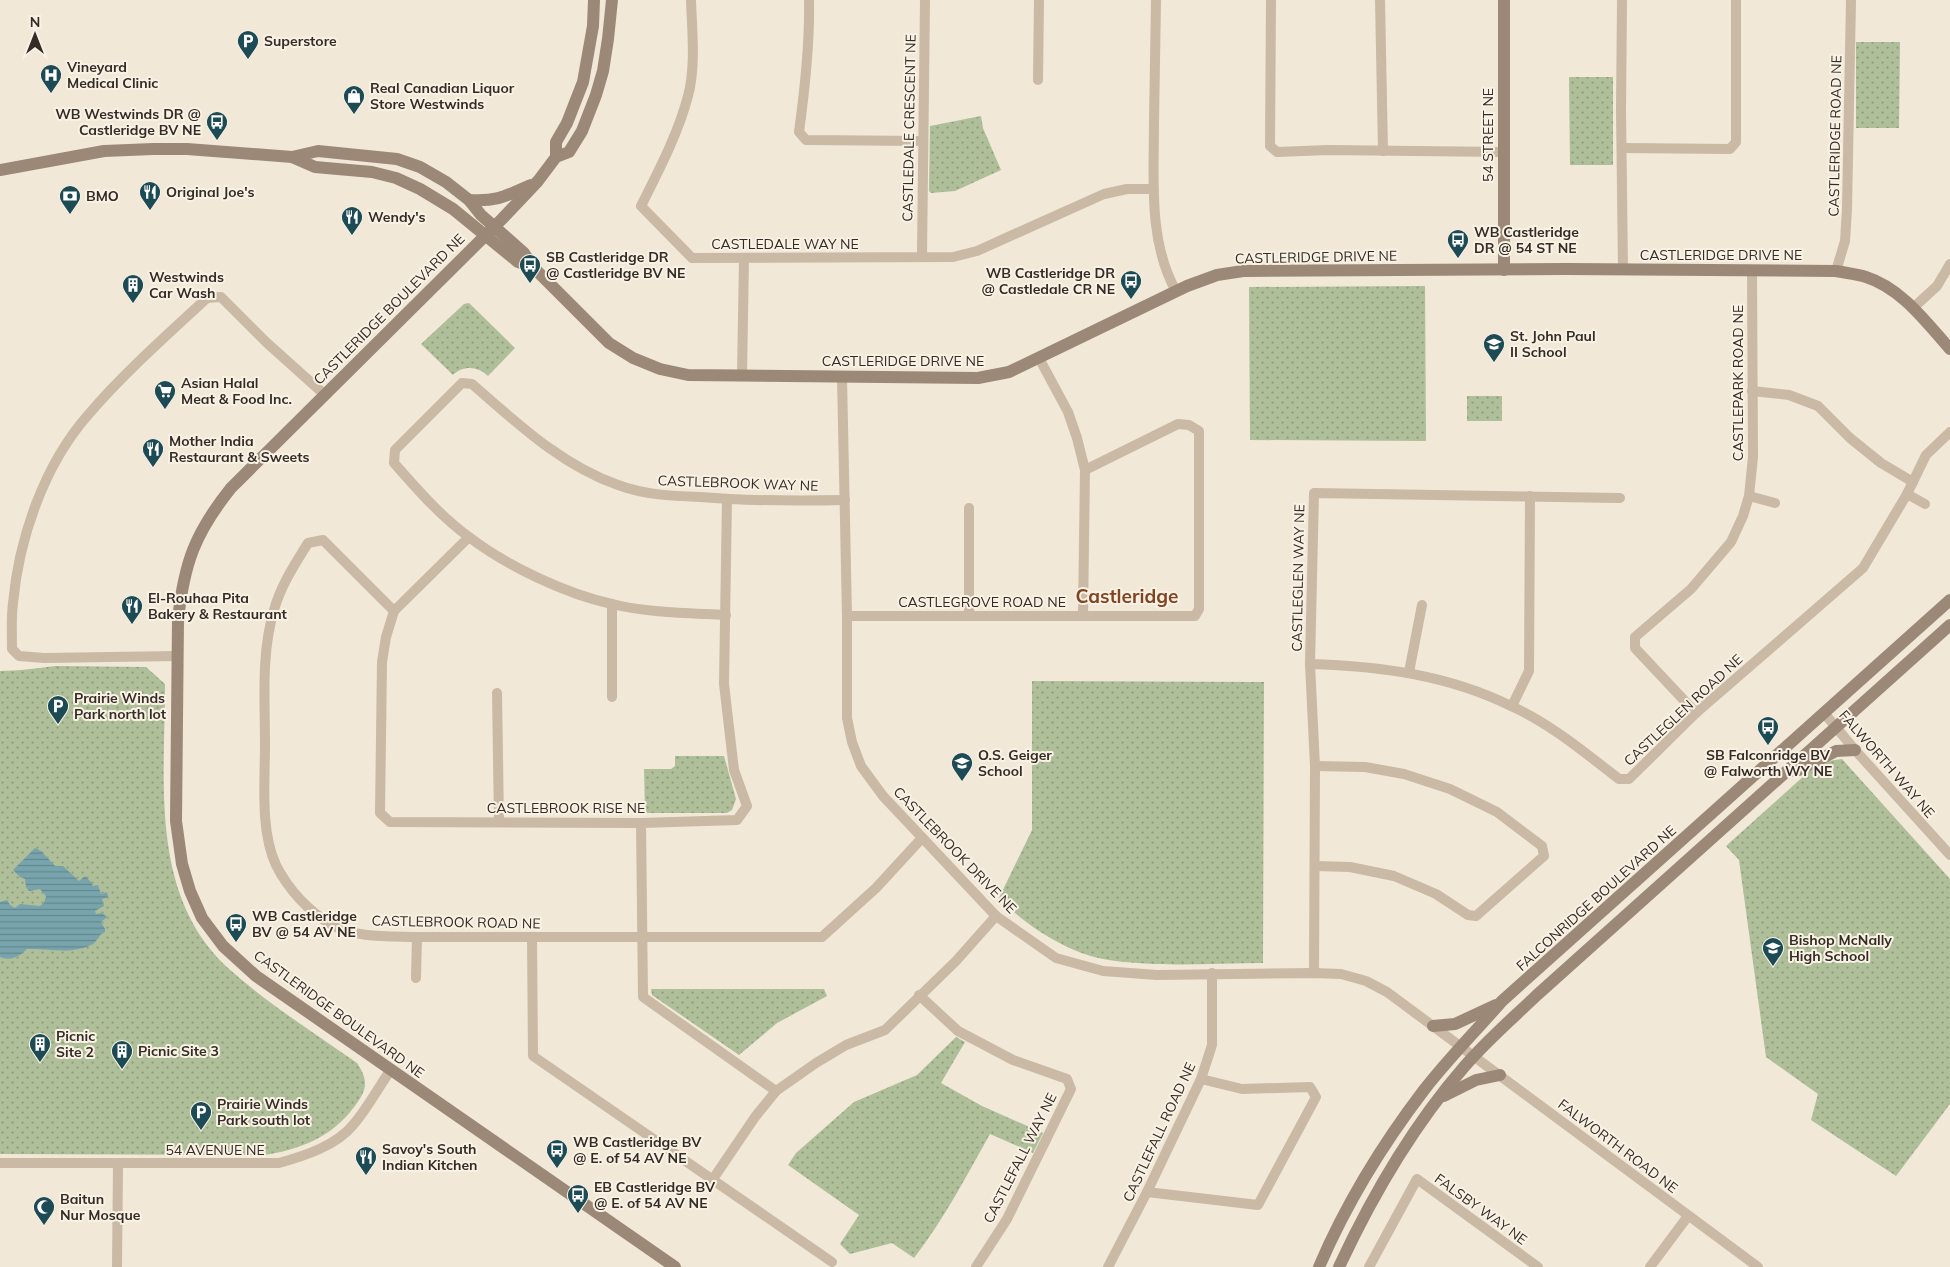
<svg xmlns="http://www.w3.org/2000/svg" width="1950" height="1267" font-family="Mulish,sans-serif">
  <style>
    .park { fill: url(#park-dots) }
    .water { fill: url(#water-rules) }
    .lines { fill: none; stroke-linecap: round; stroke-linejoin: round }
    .street { stroke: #c9b9a5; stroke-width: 10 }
    .secondary { stroke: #9c8876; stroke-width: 12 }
    .labels { text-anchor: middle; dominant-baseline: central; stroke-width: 4; stroke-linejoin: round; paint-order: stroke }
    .poi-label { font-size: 14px; font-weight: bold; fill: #342c26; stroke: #f9f2e4; text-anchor: start }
    .street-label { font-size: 14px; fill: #342c26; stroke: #f9f2e4 }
    .district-label { font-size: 19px; font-weight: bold; fill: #824320; stroke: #f9f2e4 }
  </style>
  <defs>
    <pattern id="park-dots" width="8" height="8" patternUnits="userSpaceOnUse" patternTransform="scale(1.25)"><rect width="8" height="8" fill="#aebf99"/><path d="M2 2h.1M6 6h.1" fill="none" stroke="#8e9b7d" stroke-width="1.8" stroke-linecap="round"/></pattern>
    <pattern id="water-rules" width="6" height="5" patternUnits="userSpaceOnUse" patternTransform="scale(1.25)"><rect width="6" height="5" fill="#78a5ad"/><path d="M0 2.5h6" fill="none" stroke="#63878d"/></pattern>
  </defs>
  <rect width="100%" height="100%" fill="#f1e8d8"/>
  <g class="park">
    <polygon points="1856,42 1900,42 1899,128 1856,128"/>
    <polygon points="1569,77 1613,77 1613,165 1570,165"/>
    <polygon points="981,116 983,128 1001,170 955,191 931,193 929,191 930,126"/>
    <polygon points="1425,286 1426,441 1250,440 1249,287"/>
    <path d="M469 303 515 348 488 376C478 366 463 365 453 375L421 344 464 304Z"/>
    <rect x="1467" y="396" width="35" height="25"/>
    <path d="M56 666 146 667 165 684C165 781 149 895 228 968 268 1004 313 1032 357 1063 369 1081 367 1090 354 1107 332 1137 301 1149 265 1155L0 1154V671C19 671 37 668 56 666Z"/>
    <path d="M1032 681 1264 682 1263 963C1210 963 1155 968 1103 959 1066 952 1025 925 999 898L1032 830Z"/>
    <polygon points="675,756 724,756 736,799 732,810 727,813 645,813 644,769 671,769 675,766"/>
    <polygon points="1842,759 1950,879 1950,1104 1896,1176 1811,1120 1818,1094 1766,1057 1739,860 1726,846 1815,766 1828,761"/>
    <polygon points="651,989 824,989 827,996 777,1023 739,1055 652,995"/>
    <path d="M956 1037 965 1042 941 1083 982 1106 1043 1133 1033 1153 990 1134C966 1177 944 1219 914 1258L892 1243 850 1254 840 1244 859 1215 788 1165 796 1153 854 1102 917 1075Z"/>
  </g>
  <path class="water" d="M35 848 41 851 55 866H63L79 881 85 876 91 882 93 886 98 885 101 894 107 892 108 897 102 899 104 906 95 911 96 914 102 913 107 917 101 922 105 929V932C98 934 98 942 91 945 71 955 48 948 27 949 19 957 11 961 0 957V902L7 900 10 905 15 908 20 904 40 906 44 903 46 896 40 889 29 891 26 887 25 879 20 877 13 870Z"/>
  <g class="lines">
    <g class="street">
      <path d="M691 0C692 31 696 66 688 96 678 134 659 170 641 206L692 258 953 257 977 251 1104 194 1127 189H1152"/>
      <path d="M809 0C810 45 805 88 799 132L806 140 922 141"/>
      <path d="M1156 0C1155 41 1155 82 1154 123 1154 177 1148 242 1176 291"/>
      <polyline points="1271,0 1270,146 1277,152 1328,150 1503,152"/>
      <polyline points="1380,0 1383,151"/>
      <polyline points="1622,0 1621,111 1623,269"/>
      <polyline points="1038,80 1039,0"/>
      <polyline points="1622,148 1730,149 1736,142 1736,0"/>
      <polyline points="922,257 925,0"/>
      <polyline points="1836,271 1845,241 1847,209 1851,0"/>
      <polyline points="1913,308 1937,286 1950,264"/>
      <polyline points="1039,358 1068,412 1077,438 1085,470 1083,616"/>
      <polyline points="742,375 744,258"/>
      <polyline points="842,377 847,616 847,718 852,742 861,766 883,796 996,916 1056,958 1103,971 1157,975 1314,973 1341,974 1366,981 1387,992 1758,1267"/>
      <polyline points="1752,391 1789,395 1818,406 1850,438 1881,463 1913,482"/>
      <polyline points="1907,494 1925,504"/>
      <polyline points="1749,496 1775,503"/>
      <polyline points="469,537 394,611 386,637 382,662 380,813 390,822 641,823 737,820 747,806 734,770 724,684 727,499"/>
      <polyline points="612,604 612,697"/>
      <path d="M394 611 323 540 308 543C295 564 281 585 274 610 261 653 265 700 265 745 265 782 260 831 276 865 288 889 308 911 332 925 354 938 392 936 417 937H822L876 888 922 838"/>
      <path d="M726 615C688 613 649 613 612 604 566 594 507 566 469 537 440 516 417 489 394 463L395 450 462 383 472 384C517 423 561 465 618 485 645 495 672 496 700 497 748 501 797 501 845 500"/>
      <polyline points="847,616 1195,616 1199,609 1199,431 1189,425 1178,424 1085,470"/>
      <polyline points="969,616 969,508"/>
      <path d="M177 656 44 658 19 656 12 649C12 634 11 618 13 603 19 538 44 465 88 415 124 373 166 336 207 298L221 297 266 342 325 395"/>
      <path d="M1310 664C1380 666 1448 675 1511 706 1551 724 1585 753 1619 779H1629L1696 713 1863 568 1907 494 1926 455 1950 432"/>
      <polyline points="1409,672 1422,605"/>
      <polyline points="497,693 499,821"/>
      <polyline points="1512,706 1529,671 1530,496"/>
      <polyline points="1696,713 1635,648 1635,637 1691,589 1731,542 1743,516 1749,496 1753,457 1752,270"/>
      <polyline points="1824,713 1855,750 1950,855"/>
      <polyline points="1315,766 1365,767 1404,774 1450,789 1497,812 1542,846 1544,856 1476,916 1468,915 1436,894 1394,876 1350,867 1315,866"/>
      <polyline points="641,823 643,997 776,1091"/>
      <polyline points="532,937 533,1056 832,1262"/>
      <polyline points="1314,973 1315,766 1310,664 1314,493 1620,498"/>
      <polyline points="416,978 417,937"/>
      <polyline points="919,995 958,1031 1013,1060 1067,1079 1071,1089 1007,1219 976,1267"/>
      <path d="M0 1163H279C304 1156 336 1146 353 1125 367 1109 378 1088 390 1071"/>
      <polyline points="713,1179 755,1117 776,1091 816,1063 846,1045 885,1030 956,961 996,916"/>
      <polyline points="1147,1192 1258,1205 1316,1097 1310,1087 1242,1089 1201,1079"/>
      <polyline points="117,1267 118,1164"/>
      <polyline points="1108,1267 1147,1192 1201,1079 1212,1045 1212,973"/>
      <polyline points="1369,1267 1417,1179 1538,1267"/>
      <polyline points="1650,1267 1688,1216"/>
    </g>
    <g class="secondary">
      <path d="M612 0 608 39 603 71 596 95 582 131 569 152 556 157 538 181 502 219 231 488C195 533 184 563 178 620L176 821 182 864 190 891 202 918 223 946 256 976 675 1267"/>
      <polyline points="292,157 315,167 372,172 396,178 420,189 453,209 518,262 534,268"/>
      <polyline points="556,157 556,142 567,123 583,82 593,26 594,0"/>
      <path d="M0 170 104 151 153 149H187L292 157 318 151 397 159 420 167 446 182 469 200 481 215 524 253 534 268 609 343 633 358 660 369 688 375 978 378 1009 372 1187 286 1217 275 1243 271 1567 269 1836 271C1846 273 1856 274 1866 277 1901 288 1926 322 1950 349"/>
      <path d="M469 200C496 202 506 196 531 185"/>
      <polyline points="1504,270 1504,0"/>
      <polyline points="1787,771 1799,770 1836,751 1855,750"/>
      <polyline points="1433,1026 1455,1024 1496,1005"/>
      <polyline points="1444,1096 1476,1080 1500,1075"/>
      <path d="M1319 1267C1346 1204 1382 1145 1424 1090 1448 1059 1476 1031 1502 1001L1950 600"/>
      <path d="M1339 1267C1372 1196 1412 1127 1464 1067 1486 1041 1512 1019 1537 995L1950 625"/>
    </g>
  </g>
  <defs>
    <g id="parking-pin" transform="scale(1.125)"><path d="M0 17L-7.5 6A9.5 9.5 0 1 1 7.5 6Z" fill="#1c4a55" stroke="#f9f2e4"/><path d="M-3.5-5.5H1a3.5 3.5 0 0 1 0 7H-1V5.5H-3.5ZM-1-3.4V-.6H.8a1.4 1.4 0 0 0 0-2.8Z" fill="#fff"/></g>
    <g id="hospital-pin" transform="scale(1.125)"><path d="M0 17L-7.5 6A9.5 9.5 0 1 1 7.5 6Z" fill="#1c4a55" stroke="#f9f2e4"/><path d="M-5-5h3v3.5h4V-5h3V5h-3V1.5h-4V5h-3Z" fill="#fff"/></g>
    <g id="shop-pin" transform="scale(1.125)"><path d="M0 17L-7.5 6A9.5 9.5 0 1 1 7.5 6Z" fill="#1c4a55" stroke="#f9f2e4"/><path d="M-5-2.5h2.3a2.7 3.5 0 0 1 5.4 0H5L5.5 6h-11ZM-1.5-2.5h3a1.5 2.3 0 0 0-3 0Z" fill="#fff"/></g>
    <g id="bus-pin" transform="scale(1.125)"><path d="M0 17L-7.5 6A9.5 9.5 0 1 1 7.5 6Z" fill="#1c4a55" stroke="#f9f2e4"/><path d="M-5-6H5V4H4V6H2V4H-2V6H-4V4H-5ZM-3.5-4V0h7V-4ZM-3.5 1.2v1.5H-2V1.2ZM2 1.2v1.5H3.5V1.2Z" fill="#fff"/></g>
    <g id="restaurant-pin" transform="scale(1.125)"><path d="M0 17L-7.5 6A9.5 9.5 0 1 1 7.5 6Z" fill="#1c4a55" stroke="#f9f2e4"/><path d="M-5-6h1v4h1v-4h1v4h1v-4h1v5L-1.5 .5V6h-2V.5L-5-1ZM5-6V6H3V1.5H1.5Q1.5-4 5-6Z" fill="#fff"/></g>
    <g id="bank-pin" transform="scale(1.125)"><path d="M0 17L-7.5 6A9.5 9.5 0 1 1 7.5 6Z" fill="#1c4a55" stroke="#f9f2e4"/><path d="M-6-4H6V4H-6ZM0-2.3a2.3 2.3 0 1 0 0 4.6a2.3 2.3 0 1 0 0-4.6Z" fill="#fff"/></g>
    <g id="building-pin" transform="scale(1.125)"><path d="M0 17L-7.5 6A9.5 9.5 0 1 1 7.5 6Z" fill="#1c4a55" stroke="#f9f2e4"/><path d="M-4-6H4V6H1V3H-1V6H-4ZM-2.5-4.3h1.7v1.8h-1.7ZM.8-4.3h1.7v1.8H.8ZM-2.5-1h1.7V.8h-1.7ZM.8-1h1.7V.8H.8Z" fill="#fff"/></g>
    <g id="school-pin" transform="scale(1.125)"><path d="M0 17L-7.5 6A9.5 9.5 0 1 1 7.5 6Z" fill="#1c4a55" stroke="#f9f2e4"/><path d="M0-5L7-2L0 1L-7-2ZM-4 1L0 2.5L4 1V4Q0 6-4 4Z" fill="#fff"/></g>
    <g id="supermarket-pin" transform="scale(1.125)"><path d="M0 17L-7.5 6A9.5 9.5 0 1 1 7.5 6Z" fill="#1c4a55" stroke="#f9f2e4"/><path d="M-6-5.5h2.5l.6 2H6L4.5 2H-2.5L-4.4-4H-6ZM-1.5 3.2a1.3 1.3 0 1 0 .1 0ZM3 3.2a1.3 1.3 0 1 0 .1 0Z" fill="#fff"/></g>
    <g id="mosque-pin" transform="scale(1.125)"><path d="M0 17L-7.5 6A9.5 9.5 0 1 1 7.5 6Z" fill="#1c4a55" stroke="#f9f2e4"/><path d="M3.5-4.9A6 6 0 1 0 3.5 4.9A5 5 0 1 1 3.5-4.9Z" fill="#fff"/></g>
  </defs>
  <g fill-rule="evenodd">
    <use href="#parking-pin" x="248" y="41"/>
    <use href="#hospital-pin" x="51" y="75"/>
    <use href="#shop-pin" x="354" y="96"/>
    <use href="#bus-pin" x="217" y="122"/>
    <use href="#restaurant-pin" x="150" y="192"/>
    <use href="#bank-pin" x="70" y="196"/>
    <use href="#restaurant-pin" x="352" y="217"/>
    <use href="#bus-pin" x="1458" y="240"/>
    <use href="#bus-pin" x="530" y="265"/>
    <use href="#bus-pin" x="1131" y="281"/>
    <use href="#building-pin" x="133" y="285"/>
    <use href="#school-pin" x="1494" y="344"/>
    <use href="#supermarket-pin" x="165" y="391"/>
    <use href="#restaurant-pin" x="153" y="449"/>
    <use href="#restaurant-pin" x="132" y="606"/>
    <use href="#parking-pin" x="58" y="706"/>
    <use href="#bus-pin" x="1768" y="727"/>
    <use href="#school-pin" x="962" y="763"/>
    <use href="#bus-pin" x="236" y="924"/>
    <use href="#school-pin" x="1773" y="948"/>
    <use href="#building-pin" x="40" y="1044"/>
    <use href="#building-pin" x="122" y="1051"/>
    <use href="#parking-pin" x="201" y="1112"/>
    <use href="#bus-pin" x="557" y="1150"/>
    <use href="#restaurant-pin" x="366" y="1157"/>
    <use href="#bus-pin" x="578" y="1195"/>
    <use href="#mosque-pin" x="44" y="1207"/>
  </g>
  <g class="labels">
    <g class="poi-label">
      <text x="264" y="41">Superstore</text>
      <text x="67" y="67">Vineyard<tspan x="67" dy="16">Medical Clinic</tspan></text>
      <text x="370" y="88">Real Canadian Liquor<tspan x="370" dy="16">Store Westwinds</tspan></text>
      <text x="201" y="114" text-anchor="end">WB Westwinds DR @<tspan x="201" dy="16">Castleridge BV NE</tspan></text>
      <text x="166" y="192">Original Joe's</text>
      <text x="86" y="196">BMO</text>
      <text x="368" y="217">Wendy's</text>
      <text x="1474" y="232">WB Castleridge<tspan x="1474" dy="16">DR @ 54 ST NE</tspan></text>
      <text x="546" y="257">SB Castleridge DR<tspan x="546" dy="16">@ Castleridge BV NE</tspan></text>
      <text x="1115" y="273" text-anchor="end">WB Castleridge DR<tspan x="1115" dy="16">@ Castledale CR NE</tspan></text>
      <text x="149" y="277">Westwinds<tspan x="149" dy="16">Car Wash</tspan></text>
      <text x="1510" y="336">St. John Paul<tspan x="1510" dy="16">II School</tspan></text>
      <text x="181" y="383">Asian Halal<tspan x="181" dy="16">Meat &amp; Food Inc.</tspan></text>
      <text x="169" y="441">Mother India<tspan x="169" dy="16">Restaurant &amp; Sweets</tspan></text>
      <text x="148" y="598">El-Rouhaa Pita<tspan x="148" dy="16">Bakery &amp; Restaurant</tspan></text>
      <text x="74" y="698">Prairie Winds<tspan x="74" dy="16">Park north lot</tspan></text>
      <text x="978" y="755">O.S. Geiger<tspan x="978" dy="16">School</tspan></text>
      <text x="1768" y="755" text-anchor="middle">SB Falconridge BV<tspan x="1768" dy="16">@ Falworth WY NE</tspan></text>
      <text x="252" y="916">WB Castleridge<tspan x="252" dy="16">BV @ 54 AV NE</tspan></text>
      <text x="1789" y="940">Bishop McNally<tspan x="1789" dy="16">High School</tspan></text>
      <text x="56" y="1036">Picnic<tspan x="56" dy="16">Site 2</tspan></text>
      <text x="138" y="1051">Picnic Site 3</text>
      <text x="217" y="1104">Prairie Winds<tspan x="217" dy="16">Park south lot</tspan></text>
      <text x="573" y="1142">WB Castleridge BV<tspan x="573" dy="16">@ E. of 54 AV NE</tspan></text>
      <text x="382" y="1149">Savoy's South<tspan x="382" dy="16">Indian Kitchen</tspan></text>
      <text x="594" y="1187">EB Castleridge BV<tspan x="594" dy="16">@ E. of 54 AV NE</tspan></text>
      <text x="60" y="1199">Baitun<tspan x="60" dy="16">Nur Mosque</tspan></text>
    </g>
    <g class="street-label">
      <text transform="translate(909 128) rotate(-89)">CASTLEDALE CRESCENT NE</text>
      <text transform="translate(1488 135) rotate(-90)">54 STREET NE</text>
      <text transform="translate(1835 136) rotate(-89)">CASTLERIDGE ROAD NE</text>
      <text x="785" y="244">CASTLEDALE WAY NE</text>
      <text x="1721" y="255">CASTLERIDGE DRIVE NE</text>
      <text transform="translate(1316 257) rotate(-1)">CASTLERIDGE DRIVE NE</text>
      <text transform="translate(389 309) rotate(-45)">CASTLERIDGE BOULEVARD NE</text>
      <text x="903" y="361">CASTLERIDGE DRIVE NE</text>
      <text transform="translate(1738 383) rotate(-90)">CASTLEPARK ROAD NE</text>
      <text transform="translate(738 483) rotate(2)">CASTLEBROOK WAY NE</text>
      <text transform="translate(1298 578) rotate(-89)">CASTLEGLEN WAY NE</text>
      <text x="982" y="602">CASTLEGROVE ROAD NE</text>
      <text transform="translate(1683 710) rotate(-43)">CASTLEGLEN ROAD NE</text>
      <text transform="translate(1887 764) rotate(49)">FALWORTH WAY NE</text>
      <text x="566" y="808">CASTLEBROOK RISE NE</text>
      <text transform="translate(955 850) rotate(46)">CASTLEBROOK DRIVE NE</text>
      <text transform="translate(1596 898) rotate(-42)">FALCONRIDGE BOULEVARD NE</text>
      <text transform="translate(456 922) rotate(1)">CASTLEBROOK ROAD NE</text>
      <text transform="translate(339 1014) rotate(36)">CASTLERIDGE BOULEVARD NE</text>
      <text transform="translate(1159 1132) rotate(-65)">CASTLEFALL ROAD NE</text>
      <text transform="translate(1618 1146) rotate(37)">FALWORTH ROAD NE</text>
      <text x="215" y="1150">54 AVENUE NE</text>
      <text transform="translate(1020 1158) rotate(-63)">CASTLEFALL WAY NE</text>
      <text transform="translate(1481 1209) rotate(36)">FALSBY WAY NE</text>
    </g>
    <g class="district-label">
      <text x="1127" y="596">Castleridge</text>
    </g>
  </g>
  <g transform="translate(35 35)" stroke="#f9f2e4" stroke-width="4" paint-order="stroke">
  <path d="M0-4L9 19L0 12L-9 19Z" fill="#342c26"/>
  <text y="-8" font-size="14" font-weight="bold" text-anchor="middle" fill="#342c26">N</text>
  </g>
</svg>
